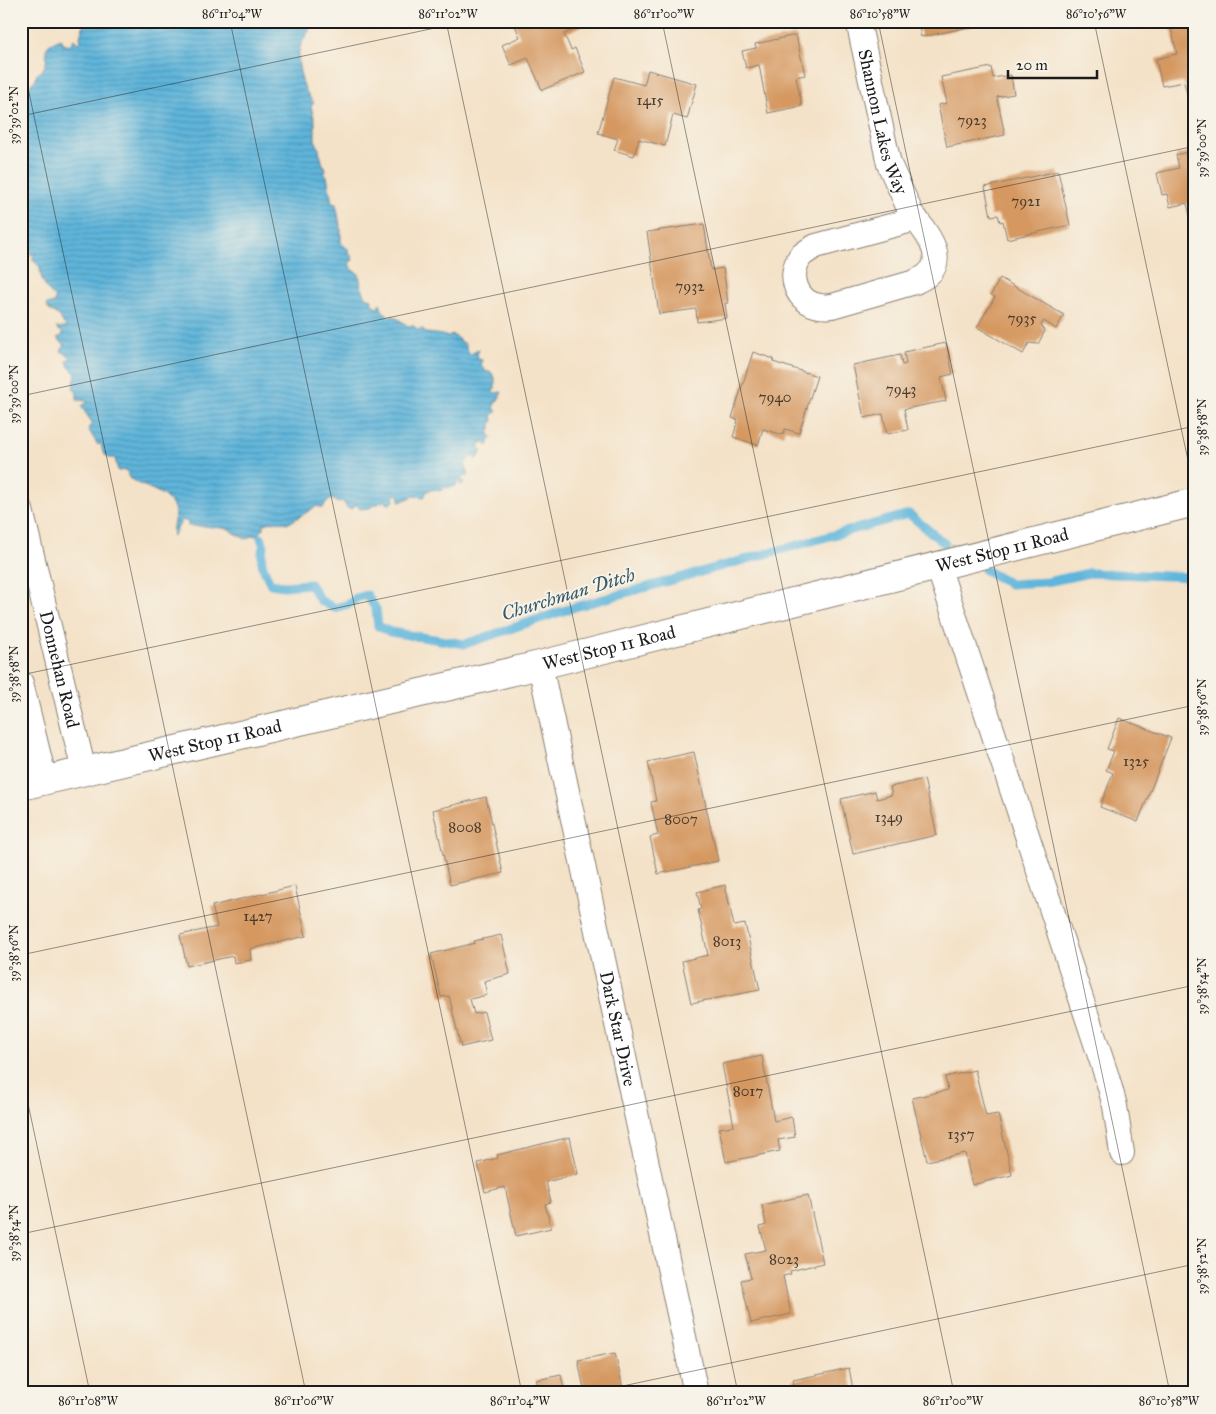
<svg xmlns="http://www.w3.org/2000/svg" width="1216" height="1414" font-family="'IM FELL Great Primer',serif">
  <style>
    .water { fill: url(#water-rules); stroke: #3e687c }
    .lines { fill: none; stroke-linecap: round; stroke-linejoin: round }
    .stream { stroke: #5fb5db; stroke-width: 9 }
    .building { fill: #d59860 }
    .minor-casing { stroke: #887f72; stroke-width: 26 }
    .secondary-casing { stroke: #887f72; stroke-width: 30 }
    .minor { stroke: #fff; stroke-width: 24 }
    .secondary { stroke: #fff; stroke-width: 28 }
    .ticks { fill: none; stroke: #1c1c1c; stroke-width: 1; stroke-opacity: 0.45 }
    .labels { text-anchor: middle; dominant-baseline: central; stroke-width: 4; stroke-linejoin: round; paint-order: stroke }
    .number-label { font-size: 15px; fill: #4a3b2d }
    .street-label { font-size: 18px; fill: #1c1c1c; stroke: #f7f3e8 }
    .water-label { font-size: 19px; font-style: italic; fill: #375968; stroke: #f7f3e8 }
    .neatline { fill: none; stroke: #1c1c1c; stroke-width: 2 }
    .ticks-label { font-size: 12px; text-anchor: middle; fill: #1c1c1c }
  </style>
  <defs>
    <pattern id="water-rules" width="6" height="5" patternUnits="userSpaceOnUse" patternTransform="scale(1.25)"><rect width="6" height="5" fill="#5fb5db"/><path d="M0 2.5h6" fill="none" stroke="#4e92b1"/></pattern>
  </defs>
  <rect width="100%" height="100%" fill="#f7f3e8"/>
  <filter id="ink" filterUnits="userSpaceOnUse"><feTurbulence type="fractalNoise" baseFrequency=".02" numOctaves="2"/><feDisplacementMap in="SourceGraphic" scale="10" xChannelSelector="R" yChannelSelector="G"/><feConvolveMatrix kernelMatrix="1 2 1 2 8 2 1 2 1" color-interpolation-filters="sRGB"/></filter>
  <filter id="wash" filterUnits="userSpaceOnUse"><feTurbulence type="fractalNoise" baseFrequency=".0096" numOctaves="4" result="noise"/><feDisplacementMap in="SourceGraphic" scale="20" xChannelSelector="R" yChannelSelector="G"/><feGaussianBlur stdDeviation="1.12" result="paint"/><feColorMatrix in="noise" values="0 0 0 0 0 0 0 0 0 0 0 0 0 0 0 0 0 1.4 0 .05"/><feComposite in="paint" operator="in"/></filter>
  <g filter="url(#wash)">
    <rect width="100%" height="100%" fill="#f4e2c8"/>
    <path class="water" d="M80 21H312C311 31 303 38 300 47 295 62 303 92 314 103L311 106 315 121V140L318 146 323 165 325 166 326 170 324 174 327 176 332 203 336 204 341 230V243L349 250 347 253 351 255 353 260 349 263 351 269 359 274 361 286 366 297 372 299 371 303 378 308 380 303 382 310 390 317 394 316 408 326 413 325 417 330 423 329 425 333C430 333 444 335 448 337L451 335 457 337 460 342H463L466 345V349L471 354 479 349 477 355 478 359 482 360 481 366 487 372H491L495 378V389L492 391 495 393 502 392 498 400 495 402 494 408 497 411 492 416 493 421 491 424V430L488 432 492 438 489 439V445H486L485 442 481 443 479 447 482 450 479 457 475 459 474 456 470 457 465 464 469 475 467 477 461 476 464 484 460 485V482L457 481 456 486 445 488 443 486 442 490 437 491 435 489 427 491 424 497 414 496 400 502 399 494 394 495V501L390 504 386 503V500L369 508 360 509 356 504 352 509 347 508 343 501 338 502 332 499 326 502 323 508 317 506 289 523 276 521 263 524 264 529 260 532 261 538 254 535 246 539 232 532 230 529 205 526H188V522L182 520 173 536C171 527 177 516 174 508 167 491 143 488 129 478L127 470 118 471 115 458H109L103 453 101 443 98 445 88 429 93 424 81 406 87 403V401L77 400V392L73 389 76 374 69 367 67 361 71 357 61 351 65 345 57 338 62 336 63 333 56 328H65L66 326C62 323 62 319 59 316 54 311 49 313 46 305L54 303 55 298C46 290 40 279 40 267L32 259 36 253 31 255 28 247C32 239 27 236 22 230L26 218 21 213V128H26L27 120 22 101 23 92 36 79V75C46 69 48 61 46 49L50 44 61 39 64 45H70L74 39 78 43 81 41 80 37 84 24Z"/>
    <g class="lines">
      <g class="stream">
        <path d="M261 538 264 546C258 560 264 571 271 584L284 586 310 584 320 600 334 608 349 604 356 598 367 595 376 609 378 626 390 632 465 644 575 607 909 514 945 544"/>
        <polyline points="985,570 1010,584 1047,582 1089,573 1195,577"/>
      </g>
    </g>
    <g id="blocks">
      <g class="building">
        <polygon points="513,21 588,21 589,23 564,34 571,50 575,48 585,72 542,90 528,58 511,65 502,45 520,37"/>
        <polygon points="918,21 993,21 994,22 921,37"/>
        <polygon points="1195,22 1195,109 1191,109 1184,82 1162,86 1156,59 1177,54 1171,27"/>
        <polygon points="796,35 805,75 796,77 802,106 768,113 759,65 746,68 742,51 756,48 755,44"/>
        <polygon points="991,67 993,78 1011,75 1014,94 997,97 1005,135 947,147 938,105 947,103 941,77"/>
        <polygon points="648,70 697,84 687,119 673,115 665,146 639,139 634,156 614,150 618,139 598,133 614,77 644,85"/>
        <polygon points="1195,150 1195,215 1190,216 1187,203 1170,207 1167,194 1162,195 1157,173 1179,168 1176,155"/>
        <polygon points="1058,171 1070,225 1007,239 1003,221 1000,222 998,215 991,216 985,187"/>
        <polygon points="704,224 711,270 723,268 728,303 725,303 727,318 697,322 696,309 659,314 647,232"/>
        <polygon points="1000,278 1064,315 1056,329 1044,321 1041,325 1045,331 1038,344 1029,343 1023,354 977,327 995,297 991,295"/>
        <polygon points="1195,304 1195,316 1189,312"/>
        <polygon points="946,343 953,374 941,377 946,401 904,409 908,430 887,434 883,414 864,418 853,365 900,355 902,365 906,364 904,352"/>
        <polygon points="753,352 774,359 773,362 817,376 799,433 785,429 783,435 763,429 758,445 733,437 738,420 732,418"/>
        <polygon points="1119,718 1171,738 1138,822 1100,807 1113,773 1106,770 1114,751 1107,749"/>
        <polygon points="694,752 718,861 658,874 650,837 658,835 651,802 656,801 648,762"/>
        <polygon points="924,779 937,835 853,854 841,799 875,791 877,799 892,795 890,787"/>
        <polygon points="486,797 503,873 450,885 433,810"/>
        <polygon points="725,885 734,926 745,924 760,990 691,1003 682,961 708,955 698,910 701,909 697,892"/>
        <polygon points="295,886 306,936 250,949 251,960 234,963 233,956 187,966 180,935 217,927 212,906"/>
        <polygon points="501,935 510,974 484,981 487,995 470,999 474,1014 484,1012 491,1040 461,1047 449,996 441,997 431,954 475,943 474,941"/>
        <polygon points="762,1056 774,1121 792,1117 795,1137 778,1140 780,1151 726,1162 719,1128 734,1126 722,1064"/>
        <polygon points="975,1070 986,1116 998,1114 1012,1175 972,1185 965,1153 927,1161 912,1098 948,1090 945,1077"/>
        <polygon points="570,1137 578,1174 546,1182 551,1202 545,1204 551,1228 516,1236 505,1187 485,1192 478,1163 498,1158 497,1155"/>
        <polygon points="808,1195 823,1263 790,1271 791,1274 783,1276 791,1314 751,1323 741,1280 751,1278 745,1254 766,1250 760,1227 766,1225 762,1205"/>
        <polygon points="615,1353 624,1393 585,1393 578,1360"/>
        <polygon points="849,1368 853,1389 842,1391 842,1393 796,1393 793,1380"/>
        <polygon points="561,1375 565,1393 539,1393 536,1380"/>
      </g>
    </g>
  </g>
  <g filter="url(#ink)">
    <use href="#blocks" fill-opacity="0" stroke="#887f72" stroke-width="1"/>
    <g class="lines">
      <g class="minor-casing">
        <g id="minor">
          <path id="s1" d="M858 21 889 164 912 215 916 219"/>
          <path d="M916 219C927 234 948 259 926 276 923 278 919 280 915 282L832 306C829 306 824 307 820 306 797 303 787 277 800 257 803 253 811 249 816 246Z"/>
          <path id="s2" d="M21 510 84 771"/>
          <polyline points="938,566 1107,1077 1115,1106 1122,1153"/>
          <path id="s3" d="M540 665 696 1393"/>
          <polyline points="21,683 45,781"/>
        </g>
      </g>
      <g class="secondary-casing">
        <g id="secondary">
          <path id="s4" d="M21 786 540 665 1195 502"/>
        </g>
      </g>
      <use href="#minor" class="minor"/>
      <use href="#secondary" class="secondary"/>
    </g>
  </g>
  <path class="ticks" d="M230 21 522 1393M446 21 738 1393M662 21 954 1393M878 21 1170 1393M1094 21 1195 493M21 55 306 1393M21 116 468 21M21 396 1195 146M21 675 1195 426M21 955 1195 705M21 1071 90 1393M21 1234 1195 985M590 1393 1195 1264"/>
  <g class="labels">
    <g class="number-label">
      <text x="650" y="100">1415</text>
      <text x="972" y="120">7923</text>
      <text x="1026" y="201">7921</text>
      <text x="690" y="286">7932</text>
      <text x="1022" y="318">7935</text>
      <text x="901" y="389">7943</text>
      <text x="775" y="397">7940</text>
      <text x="1136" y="761">1325</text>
      <text x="889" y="817">1349</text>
      <text x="681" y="819">8007</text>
      <text x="465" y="827">8008</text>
      <text x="258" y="916">1427</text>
      <text x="727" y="941">8013</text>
      <text x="748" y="1091">8017</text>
      <text x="961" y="1134">1357</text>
      <text x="784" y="1259">8023</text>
    </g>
    <g class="street-label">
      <text stroke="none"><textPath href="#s1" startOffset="104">Shannon Lakes Way</textPath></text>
      <text stroke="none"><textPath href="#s4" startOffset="1009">West Stop 11 Road</textPath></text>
      <text stroke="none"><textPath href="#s4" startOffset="604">West Stop 11 Road</textPath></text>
      <text stroke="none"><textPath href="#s2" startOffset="164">Donnehan Road</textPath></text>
      <text stroke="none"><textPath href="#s4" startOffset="199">West Stop 11 Road</textPath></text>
      <text stroke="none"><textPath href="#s3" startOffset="372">Dark Star Drive</textPath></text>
    </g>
    <g class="water-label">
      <text transform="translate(568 594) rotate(-17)">Churchman Ditch</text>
    </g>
  </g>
  <rect width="1216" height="1414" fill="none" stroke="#f7f3e8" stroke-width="55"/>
  <path d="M1008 70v8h89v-8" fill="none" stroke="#1c1c1c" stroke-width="2.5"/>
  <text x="1016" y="70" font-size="15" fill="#1c1c1c" stroke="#f7f3e8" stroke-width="4" paint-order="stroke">20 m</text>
  <rect x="28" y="28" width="1160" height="1358" class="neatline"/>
  <g class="ticks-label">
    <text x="232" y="18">86°11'04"W</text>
    <text x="448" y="18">86°11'02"W</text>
    <text x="664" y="18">86°11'00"W</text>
    <text x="880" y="18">86°10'58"W</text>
    <text x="1096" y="18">86°10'56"W</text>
    <text transform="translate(14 115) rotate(-90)" y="4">39°39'02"N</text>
    <text transform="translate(1202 148) rotate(-90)" y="4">39°39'00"N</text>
    <text transform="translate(14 394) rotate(-90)" y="4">39°39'00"N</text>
    <text transform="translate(1202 427) rotate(-90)" y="4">39°38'58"N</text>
    <text transform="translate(14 674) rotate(-90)" y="4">39°38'58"N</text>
    <text transform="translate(1202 707) rotate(-90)" y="4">39°38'56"N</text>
    <text transform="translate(14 953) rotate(-90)" y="4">39°38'56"N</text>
    <text transform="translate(1202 986) rotate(-90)" y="4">39°38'54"N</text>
    <text transform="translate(14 1233) rotate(-90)" y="4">39°38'54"N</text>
    <text transform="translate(1202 1266) rotate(-90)" y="4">39°38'52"N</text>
    <text x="88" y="1405">86°11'08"W</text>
    <text x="304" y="1405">86°11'06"W</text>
    <text x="520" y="1405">86°11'04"W</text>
    <text x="736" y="1405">86°11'02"W</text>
    <text x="953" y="1405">86°11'00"W</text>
    <text x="1169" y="1405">86°10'58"W</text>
  </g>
</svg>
